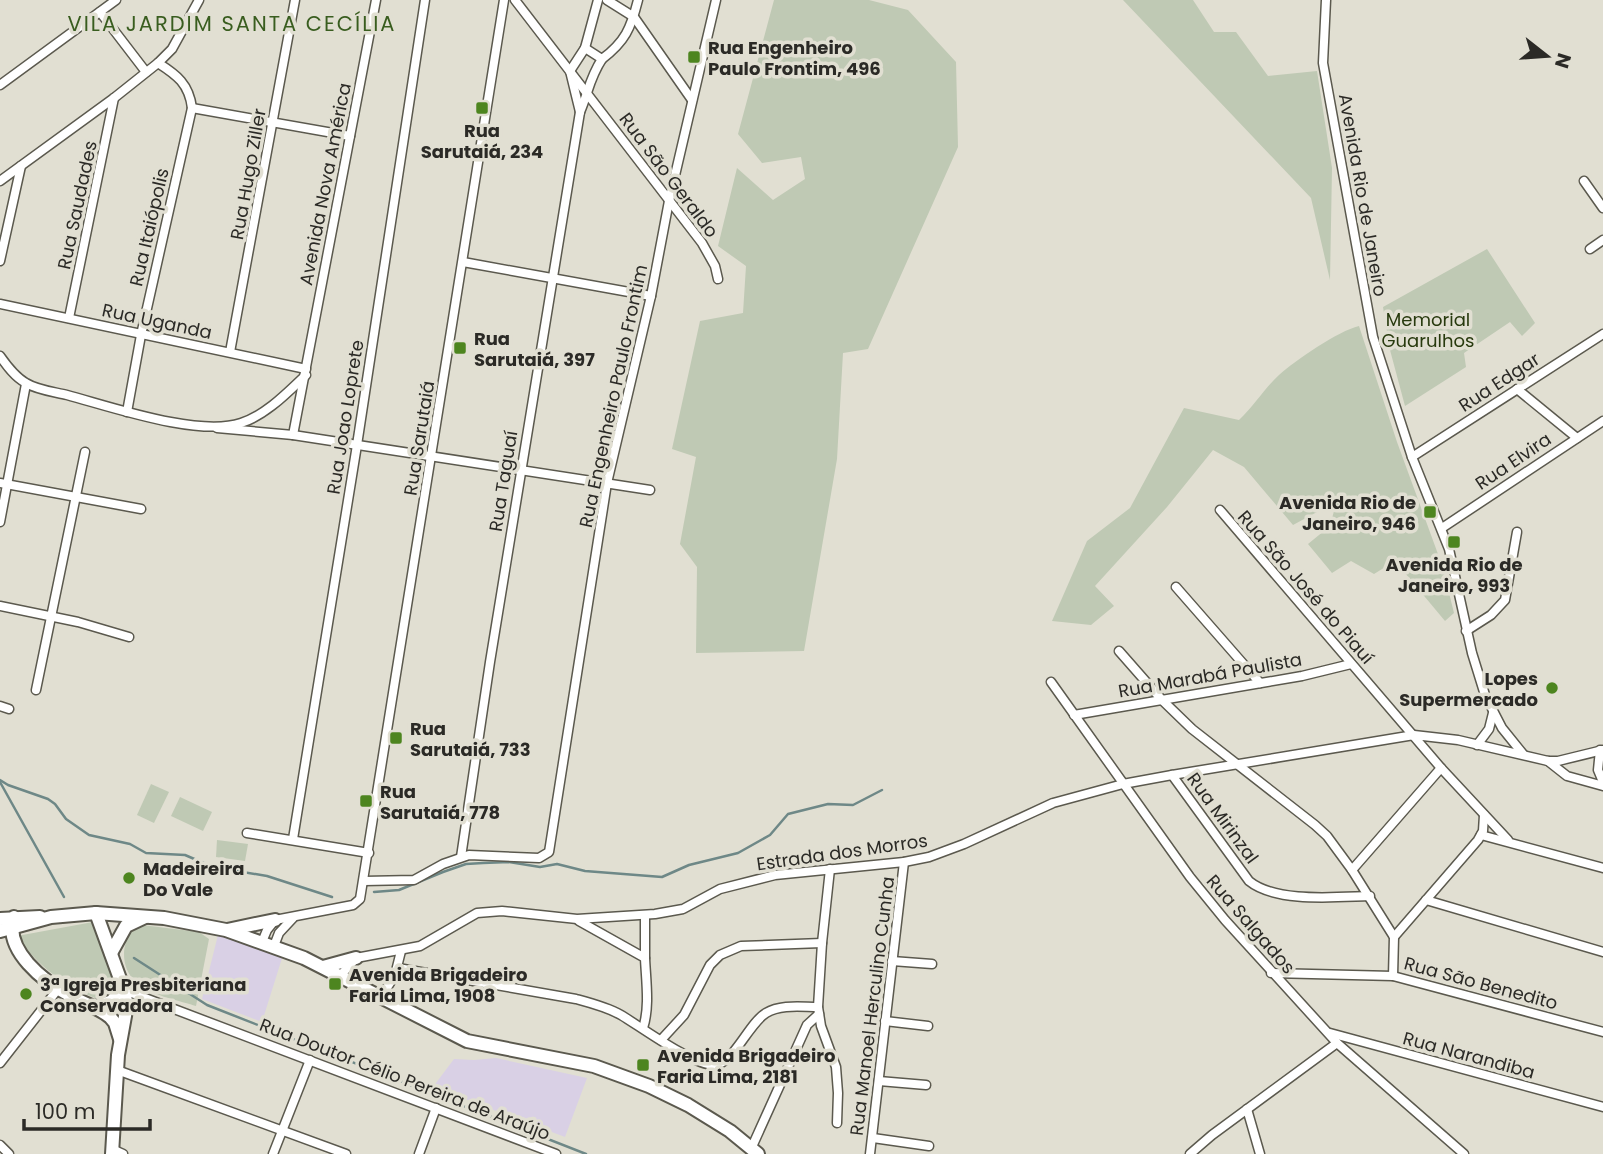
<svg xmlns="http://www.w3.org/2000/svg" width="1603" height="1154" font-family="Poppins,sans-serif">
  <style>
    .education { fill: #d9d0e5 }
    .green { fill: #bfc9b4 }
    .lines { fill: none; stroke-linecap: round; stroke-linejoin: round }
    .stream { stroke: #6e8887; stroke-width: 2.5 }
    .street-casing { stroke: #5b594e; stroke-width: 11 }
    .secondary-casing { stroke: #5b594e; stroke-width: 16 }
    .street { stroke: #fff; stroke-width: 8 }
    .secondary { stroke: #fff; stroke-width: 12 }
    .poi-dot { fill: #4d851f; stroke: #e1dfd2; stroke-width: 2.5 }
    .labels { text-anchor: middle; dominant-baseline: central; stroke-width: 7; stroke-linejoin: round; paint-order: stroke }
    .poi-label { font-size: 18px; font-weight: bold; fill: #2b2a26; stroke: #e1dfd2; text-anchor: start }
    .street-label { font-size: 18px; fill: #2b2a26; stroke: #e1dfd2 }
    .park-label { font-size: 18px; fill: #283a0e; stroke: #e1dfd2 }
    .quarter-label { font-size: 21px; letter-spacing: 2px; fill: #395d1f; stroke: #e1dfd2 }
  </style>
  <rect width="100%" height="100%" fill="#e1dfd2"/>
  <g class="education">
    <polygon points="218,935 283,955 262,1022 202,999"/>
    <polygon points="496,1058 587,1078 565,1137 433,1087 454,1059 474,1060"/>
  </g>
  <g class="green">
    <polygon points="774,0 869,0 908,10 956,62 958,147 868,349 843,353 837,459 804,651 696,653 697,567 680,544 696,457 672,449 700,321 743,313 746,266 718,246 737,168 773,200 805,179 801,157 762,163 738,134"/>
    <polygon points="1123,0 1193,0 1214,32 1236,32 1268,76 1317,71 1332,168 1330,280 1311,198"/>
    <polygon points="1487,249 1535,323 1522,336 1510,322 1464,353 1466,367 1405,406 1390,350 1383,307"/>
    <path d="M1359 326 1397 442 1442 565 1454 613 1445 621 1395 561 1374 574 1351 561 1332 573 1308 544 1330 526 1334 511 1317 512 1293 525 1244 467 1213 450 1167 507 1095 586 1114 606 1091 625 1052 621 1087 541 1130 508 1184 408 1239 420C1254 406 1265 388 1279 375 1296 360 1338 331 1359 326Z"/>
    <polygon points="151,784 169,792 154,823 137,815"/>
    <polygon points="180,797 212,812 203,831 171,816"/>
    <polygon points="217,840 248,844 245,861 216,857"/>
    <path d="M93 922 116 986 110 993 97 999C64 985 36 965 17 936Z"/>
    <path d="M142 925 199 932 209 939 196 1006C168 997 124 992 124 954 124 947 127 939 128 932Z"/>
  </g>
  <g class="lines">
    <g class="stream">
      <polyline points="0,780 8,785 48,799 55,804 66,819 89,835 130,844 146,853 185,855 213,867 267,876 332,897"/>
      <polyline points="0,782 64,897"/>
      <polyline points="374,892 399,890 443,872 466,864 483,863 509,862 540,867 557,864 585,871 662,877 689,865 738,853 770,835 788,814 828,804 853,805 882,790"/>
      <polyline points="134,958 207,1005 586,1154"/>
    </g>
    <g class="street-casing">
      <g id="street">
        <polyline points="515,0 702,243 715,266 718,279"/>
        <polyline points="607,0 634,17 692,100"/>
        <polyline points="1326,0 1323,63 1373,337 1412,457 1449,549 1472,653 1485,695 1502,728 1523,754"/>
        <polyline points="100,12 146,72"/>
        <path d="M585 48 602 59C625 42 631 28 638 0"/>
        <polyline points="0,85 116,0"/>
        <polyline points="192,108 350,136"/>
        <polyline points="580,112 570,71 585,48 598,0"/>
        <polyline points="0,181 114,98 158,63 172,49 199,0"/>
        <polyline points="1584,181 1603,208"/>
        <polyline points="1590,249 1603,240"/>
        <polyline points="0,261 21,166"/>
        <polyline points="463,262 651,296"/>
        <polyline points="0,304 306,369"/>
        <polyline points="69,318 114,98"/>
        <polyline points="230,352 295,0"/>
        <path d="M0 356C7 366 15 377 26 383 37 390 55 392 67 395 112 407 198 437 241 423 266 415 287 393 306 375"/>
        <polyline points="1517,389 1577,438"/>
        <path d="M127 412 141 335 192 108C189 84 177 75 158 63"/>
        <polyline points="217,428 293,435 650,490"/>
        <polyline points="293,435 376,0"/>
        <polyline points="1412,457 1603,334"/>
        <polyline points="0,483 141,509"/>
        <polyline points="1220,510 1441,768 1508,840"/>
        <polyline points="0,522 26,384"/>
        <polyline points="1442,528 1603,421"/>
        <polyline points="1176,587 1260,683"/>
        <polyline points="0,606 78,622 129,637"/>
        <polyline points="1466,631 1491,615 1505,600 1517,532"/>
        <polyline points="1119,651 1162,700 1192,729 1315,825 1327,836 1352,870 1394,937 1393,976"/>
        <polyline points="1051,682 1190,877 1225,920 1337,1043 1464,1154"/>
        <polyline points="36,690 85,452"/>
        <polyline points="0,706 9,709"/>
        <polyline points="1074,715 1302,676 1351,664"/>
        <polyline points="1477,745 1489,729 1493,713"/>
        <polyline points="1600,750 1598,770 1603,782"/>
        <polyline points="1548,761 1567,776 1603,786"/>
        <path d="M1172 775 1249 881C1276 903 1335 897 1370 896"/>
        <polyline points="247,833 369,853"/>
        <polyline points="1481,835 1603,868"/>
        <polyline points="293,839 357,445 425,0"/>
        <path d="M461 857 490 662 580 112C589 91 589 79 602 59"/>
        <polyline points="830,869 822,943 818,1007 821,1026 836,1067 838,1093 837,1123"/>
        <polyline points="1352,870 1441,768"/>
        <polyline points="364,881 414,880 443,864 469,855 539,858 549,852 607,483 651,296 669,201 716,0"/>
        <polyline points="1426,900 1603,952"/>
        <polyline points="645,916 645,958"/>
        <path d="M579 921 645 958C646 981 650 1007 643 1028"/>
        <polyline points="1394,937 1478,840 1483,831 1484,815"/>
        <polyline points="262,942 267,930 275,920 353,905 360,899 504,0"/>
        <polyline points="274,946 279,933 293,918"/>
        <polyline points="892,961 932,964"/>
        <path d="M398 968 576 999C591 1003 607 1007 621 1015 641 1027 694 1066 715 1065 733 1064 749 1023 766 1013 781 1004 801 1007 818 1007"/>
        <polyline points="1271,973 1393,976 1603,1032"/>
        <polyline points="340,976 356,958 420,946 477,913 502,911 577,919 655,914 683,909 720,889 775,875 904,862 929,857 964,844 1053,803 1123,784 1172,775 1414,735 1458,740 1548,761 1558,761 1603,750"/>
        <polyline points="124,990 556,1154"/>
        <polyline points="381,997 395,975 401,951"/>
        <polyline points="885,1021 928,1026"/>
        <polyline points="1330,1033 1603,1107"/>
        <polyline points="661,1040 684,1015 710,965 720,955 741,946 822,943"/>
        <polyline points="0,1063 58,989"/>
        <polyline points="117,1070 346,1154"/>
        <polyline points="879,1081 926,1085"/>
        <polyline points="1247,1109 1260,1154"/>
        <polyline points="873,1138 929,1146"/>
        <polyline points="0,1145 9,1154"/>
        <polyline points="112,1149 123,1154"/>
        <polyline points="751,1149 807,1025 819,1014"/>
        <polyline points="273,1154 310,1060"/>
        <polyline points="419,1154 436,1108"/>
        <polyline points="870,1154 904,862"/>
        <polyline points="1190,1154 1212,1135 1337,1043"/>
      </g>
    </g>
    <g class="secondary-casing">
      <g id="secondary">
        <polyline points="96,913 123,987 127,1005 118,1055 112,1154"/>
        <path d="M14 917C3 950 44 982 71 996 84 1004 98 1007 110 1017L115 1023 120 1039"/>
        <polyline points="0,919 40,917"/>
        <polyline points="227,930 275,920"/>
        <polyline points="0,931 51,917 96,913 164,918 226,930 304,958 467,1041 594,1066 649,1086 688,1105 730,1131 758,1154"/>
        <polyline points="111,953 126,926 145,917"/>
        <polyline points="323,967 356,958"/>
        <polyline points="96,1007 112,1001 123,987"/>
      </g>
    </g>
    <use href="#street" class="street"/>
    <use href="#secondary" class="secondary"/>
  </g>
  <g class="poi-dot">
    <rect x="687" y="50" width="14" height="14" rx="3.5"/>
    <rect x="475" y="101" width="14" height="14" rx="3.5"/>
    <rect x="453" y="341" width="14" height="14" rx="3.5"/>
    <rect x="1423" y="505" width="14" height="14" rx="3.5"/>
    <rect x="1447" y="535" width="14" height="14" rx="3.5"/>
    <circle cx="1552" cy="688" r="7"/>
    <rect x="389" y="731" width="14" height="14" rx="3.5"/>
    <rect x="359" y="794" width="14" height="14" rx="3.5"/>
    <circle cx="129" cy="878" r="7"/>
    <rect x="328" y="977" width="14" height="14" rx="3.5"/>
    <circle cx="26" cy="994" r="7"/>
    <rect x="636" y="1058" width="14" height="14" rx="3.5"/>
  </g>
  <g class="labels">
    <g class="poi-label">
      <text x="708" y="47">Rua Engenheiro<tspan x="708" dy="21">Paulo Frontim, 496</tspan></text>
      <text x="482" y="130" text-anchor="middle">Rua<tspan x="482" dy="21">Sarutaiá, 234</tspan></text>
      <text x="474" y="338">Rua<tspan x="474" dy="21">Sarutaiá, 397</tspan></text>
      <text x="1416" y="502" text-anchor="end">Avenida Rio de<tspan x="1416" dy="21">Janeiro, 946</tspan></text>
      <text x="1454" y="564" text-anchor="middle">Avenida Rio de<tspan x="1454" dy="21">Janeiro, 993</tspan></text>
      <text x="1538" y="678" text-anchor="end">Lopes<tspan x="1538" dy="21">Supermercado</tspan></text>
      <text x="410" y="728">Rua<tspan x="410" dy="21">Sarutaiá, 733</tspan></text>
      <text x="380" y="791">Rua<tspan x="380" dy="21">Sarutaiá, 778</tspan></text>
      <text x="143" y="868">Madeireira<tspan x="143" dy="21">Do Vale</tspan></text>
      <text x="349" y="974">Avenida Brigadeiro<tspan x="349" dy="21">Faria Lima, 1908</tspan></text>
      <text x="40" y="984">3ª Igreja Presbiteriana<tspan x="40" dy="21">Conservadora</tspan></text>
      <text x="657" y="1055">Avenida Brigadeiro<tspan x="657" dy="21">Faria Lima, 2181</tspan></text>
    </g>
    <g class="street-label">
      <text transform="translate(248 174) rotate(-80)">Rua Hugo Ziller</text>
      <text transform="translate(669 175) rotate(53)">Rua São Geraldo</text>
      <text transform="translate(325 184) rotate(-79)">Avenida Nova América</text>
      <text transform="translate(1363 195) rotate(80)">Avenida Rio de Janeiro</text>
      <text transform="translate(77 205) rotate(-78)">Rua Saudades</text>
      <text transform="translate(149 227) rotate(-77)">Rua Itaiópolis</text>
      <text transform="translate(157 321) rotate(12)">Rua Uganda</text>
      <text transform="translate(1499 382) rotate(-33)">Rua Edgar</text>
      <text transform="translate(613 396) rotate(-78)">Rua Engenheiro Paulo Frontim</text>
      <text transform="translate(345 417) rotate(-81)">Rua Joao Loprete</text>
      <text transform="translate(419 438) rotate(-81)">Rua Sarutaiá</text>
      <text transform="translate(1513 461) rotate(-34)">Rua Elvira</text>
      <text transform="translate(503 481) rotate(-81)">Rua Taguaí</text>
      <text transform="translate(1306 587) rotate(49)">Rua São José do Piauí</text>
      <text transform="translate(1210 675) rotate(-10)">Rua Marabá Paulista</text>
      <text transform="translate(1223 818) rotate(54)">Rua Mirinzal</text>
      <text transform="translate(842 852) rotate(-8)">Estrada dos Morros</text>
      <text transform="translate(1251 924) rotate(49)">Rua Salgados</text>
      <text transform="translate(1481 983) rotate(15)">Rua São Benedito</text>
      <text transform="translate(872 1006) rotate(-83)">Rua Manoel Herculino Cunha</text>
      <text transform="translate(1469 1055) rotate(15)">Rua Narandiba</text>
      <text transform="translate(405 1079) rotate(21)">Rua Doutor Célio Pereira de Araújo</text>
    </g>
    <g class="park-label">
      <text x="1428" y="319">Memorial<tspan x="1428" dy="21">Guarulhos</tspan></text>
    </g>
    <g class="quarter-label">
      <text x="232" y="23">VILA JARDIM SANTA CECÍLIA</text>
    </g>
  </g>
  <g transform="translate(1547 56) rotate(107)" stroke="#e1dfd2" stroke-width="5" paint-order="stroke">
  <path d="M0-5L12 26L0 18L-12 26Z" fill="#2b2a26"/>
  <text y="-10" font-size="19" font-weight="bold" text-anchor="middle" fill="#2b2a26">N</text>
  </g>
  <path d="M24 1119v10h126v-10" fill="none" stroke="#2b2a26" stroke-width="3.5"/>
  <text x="35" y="1119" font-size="21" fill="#2b2a26" stroke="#e1dfd2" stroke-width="5" paint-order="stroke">100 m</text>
</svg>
